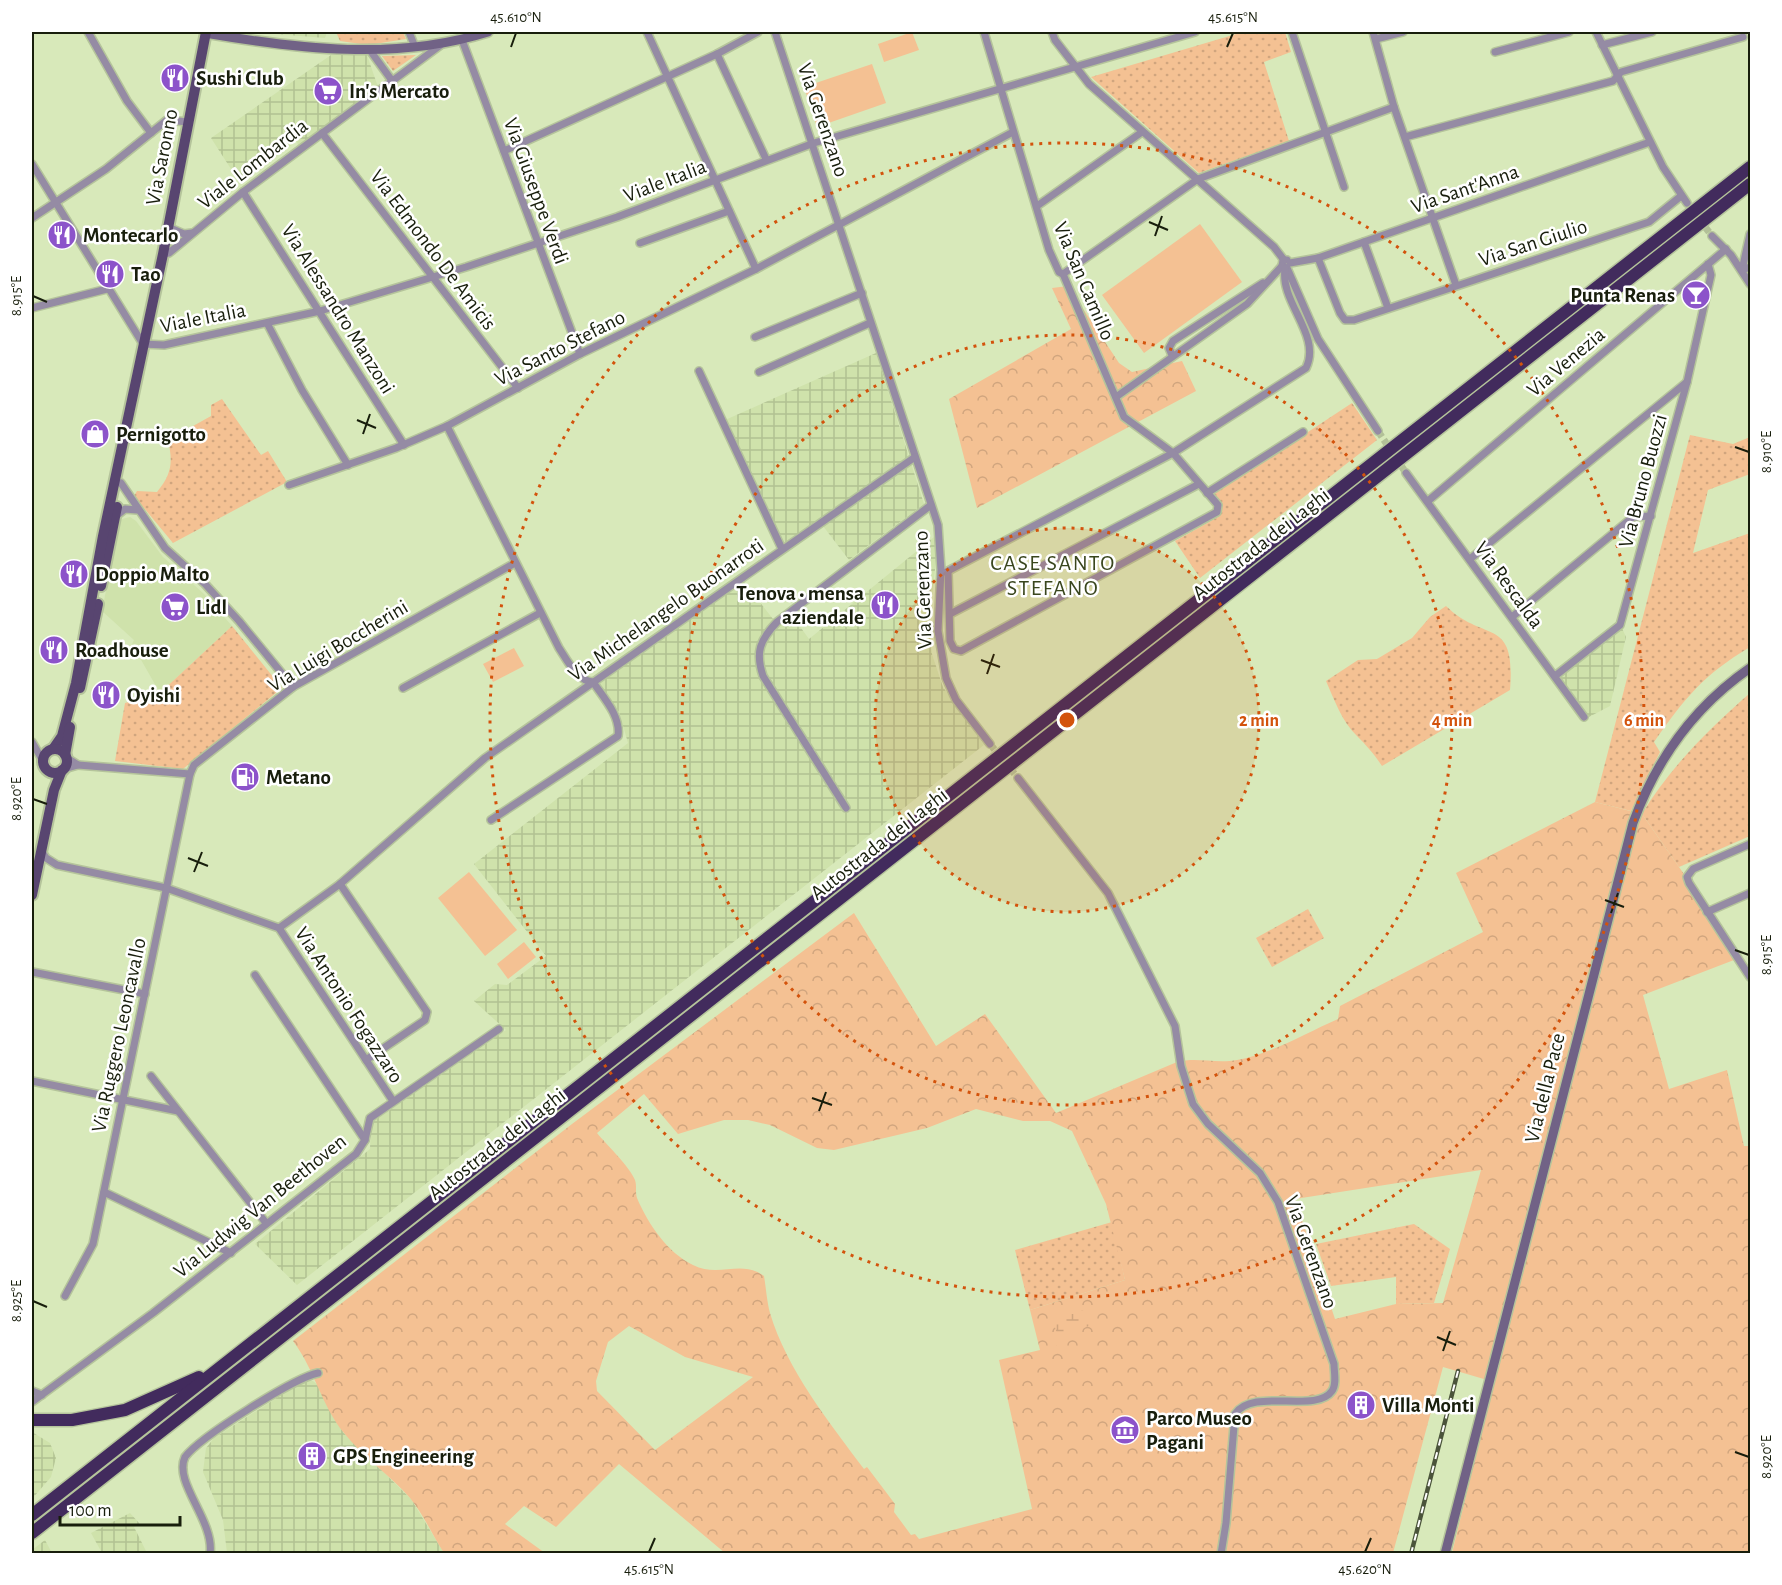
<svg xmlns="http://www.w3.org/2000/svg" width="1782" height="1585" font-family="'Alegreya Sans',sans-serif">
  <style>
    .built { fill: #cfe2ab }
    .industrial { fill: url(#industrial-grid) }
    .grass { fill: url(#grass-dots) }
    .forest { fill: url(#forest-crowns); fill-rule: evenodd }
    .wetland { fill: url(#wetland-marsh) }
    .garden { fill: #f4c193 }
    .lines { fill: none; stroke-linecap: round; stroke-linejoin: round }
    .street-tunnel { stroke: #b2c097; stroke-width: 7; stroke-dasharray: 7 3.5; stroke-linecap: butt }
    .street-casing { stroke: #b5c49b; stroke-width: 10 }
    .secondary-casing { stroke: #b5c49b; stroke-width: 12 }
    .primary-casing { stroke: #b5c49b; stroke-width: 14 }
    .highway-casing { stroke: #b5c49b; stroke-width: 15 }
    .street { stroke: #958ba4; stroke-width: 7 }
    .secondary { stroke: #716286; stroke-width: 9 }
    .primary { stroke: #584570; stroke-width: 10 }
    .highway { stroke: #422b5d; stroke-width: 12 }
    .rail-casing { stroke: #4b543b; stroke-width: 4.5 }
    .rail { stroke: #fff; stroke-width: 2; stroke-dasharray: 7; stroke-linecap: butt }
    .ticks { fill: none; stroke: #181e0c; stroke-width: 2 }
    .ring { fill: none; stroke: #d3530c; stroke-width: 3; stroke-dasharray: 3 6 }
    .labels { text-anchor: middle; dominant-baseline: central; stroke-width: 5; stroke-linejoin: round; paint-order: stroke }
    .poi-label { font-size: 21px; font-weight: bold; fill: #181e0c; stroke: #fff; text-anchor: start }
    .street-label { font-size: 21px; fill: #181e0c; stroke: #fff }
    .neighbourhood-label { font-size: 22px; letter-spacing: 1.5px; fill: #39461d; stroke: #fff }
    .centre { fill: #d3530c; stroke: #fff; stroke-width: 3 }
    .ring-label { font-size: 18px; text-anchor: middle; font-weight: bold; fill: #d3530c; stroke: #fff; stroke-width: 5; stroke-linejoin: round; paint-order: stroke }
    .neatline { fill: none; stroke: #181e0c; stroke-width: 2 }
    .ticks-label { font-size: 15px; text-anchor: middle; fill: #181e0c }
  </style>
  <defs>
    <pattern id="industrial-grid" width="8" height="8" patternUnits="userSpaceOnUse" patternTransform="scale(1.5)"><rect width="8" height="8" fill="#cfe2ab"/><path d="M0 4h8M4 0v8" fill="none" stroke="#b1c192"/></pattern>
    <pattern id="grass-dots" width="8" height="8" patternUnits="userSpaceOnUse" patternTransform="scale(1.5)"><rect width="8" height="8" fill="#f4c193"/><path d="M2 2h.1M6 6h.1" fill="none" stroke="#d0a57e" stroke-width="1.8" stroke-linecap="round"/></pattern>
    <pattern id="forest-crowns" width="20" height="18" patternUnits="userSpaceOnUse" patternTransform="scale(1.5)"><rect width="20" height="18" fill="#f4c193"/><path d="M2 6a3 3 0 1 1 6 0M12 15a3 3 0 1 1 6 0" fill="none" stroke="#d0a57e"/></pattern>
    <pattern id="wetland-marsh" width="20" height="14" patternUnits="userSpaceOnUse" patternTransform="scale(1.5)"><rect width="20" height="14" fill="#f4c193"/><path d="M1 5h8M5 5V1M11 12h8M15 12V8" fill="none" stroke="#d0a57e"/></pattern>
  </defs>
  <rect width="100%" height="100%" fill="#d8e9ba"/>
  <polygon class="built" points="130,517 136,521 163,557 204,594 232,626 160,693 132,644 134,640 102,611 119,524 122,519"/>
  <g class="industrial">
    <polygon points="250,32 327,32 325,38"/>
    <polygon points="331,55 367,55 378,87 298,146 297,141 240,183 211,138"/>
    <polygon points="876,353 924,504 849,560 823,526 788,551 725,420"/>
    <polygon points="934,537 936,560 929,626 932,654 943,687 984,745 297,1285 255,1244 370,1149 371,1123 506,1030 474,1001 495,984 507,985 546,956 474,864 628,743 619,712 597,682 744,582 777,624 791,614 809,639"/>
    <polygon points="1621,626 1626,637 1610,706 1587,718 1560,676"/>
    <polygon points="303,1381 313,1381 319,1386 330,1411 344,1433 411,1499 444,1553 227,1553 223,1520 203,1472 206,1448 214,1438"/>
    <polygon points="32,1432 50,1443 56,1458 51,1477 32,1499"/>
    <polygon points="130,1513 140,1524 134,1527 147,1553 102,1553 91,1533"/>
    <polygon points="45,1540 52,1553 32,1553 32,1550"/>
  </g>
  <g class="grass">
    <polygon points="336,32 403,32 406,39 368,45 340,41"/>
    <polygon points="1243,32 1285,32 1291,52 1264,62 1289,141 1199,173 1091,77"/>
    <polygon points="416,55 393,71 382,56"/>
    <path d="M222 399 261 455 268 451 287 482 173 543 134 496 137 491 157 492C172 474 173 462 168 440L211 416V405Z"/>
    <polygon points="1352,403 1377,440 1200,578 1175,541 1220,516 1222,503 1214,494"/>
    <path d="M1690 435 1733 444 1750 437V474L1708 490 1693 553 1750 533V647C1703 675 1685 698 1654 742L1660 752 1631 811 1595 802Z"/>
    <path d="M1446 606C1485 644 1516 615 1510 690L1382 766C1374 754 1367 746 1357 736 1342 722 1334 699 1326 681L1358 660 1377 659 1412 638 1430 617Z"/>
    <polygon points="232,626 282,688 183,769 115,761 125,703 160,693"/>
    <path d="M1750 693V836L1679 867 1642 814C1670 767 1710 728 1750 693Z"/>
    <polygon points="1308,909 1324,938 1272,967 1256,938"/>
    <polygon points="1112,1222 1125,1280 1030,1310 1015,1250"/>
    <polygon points="1414,1224 1450,1249 1434,1303 1396,1304 1396,1277 1331,1286 1316,1244"/>
  </g>
  <g class="forest">
    <polygon points="1068,286 1119,363 1132,372 1182,361 1196,391 977,508 949,399 1071,329 1052,288"/>
    <path d="M1595 802 1642 814 1686 877 1734 960 1643 995 1669 1089 1727 1070 1744 1146H1750V1553H1452L1494 1382 1443 1367 1393 1553H725L619 1464 556 1527 524 1506 505 1524 545 1553H444C433 1536 423 1514 410 1498 390 1475 363 1457 344 1433 321 1405 315 1370 293 1341L572 1124 854 913 936 1046 985 1014 1056 1113 1177 1062C1197 1057 1216 1064 1237 1060 1271 1054 1306 1033 1338 1019L1340 1006 1483 932 1456 873ZM644 1094 678 1134 724 1120H748L770 1125 817 1148 834 1150 927 1128 976 1109 1023 1121H1050L1072 1131 1106 1204 1125 1280 1030 1310 1040 1350 999 1360 1032 1509 919 1539 915 1534 911 1535 894 1512 895 1504 867 1467 864 1469C829 1422 787 1370 770 1313 767 1302 766 1288 764 1276 741 1259 719 1278 693 1265 668 1253 648 1224 637 1198 635 1192 637 1186 635 1180 630 1167 606 1144 597 1133ZM1481 1170 1443 1303 1396 1304 1335 1319 1295 1199ZM629 1326 685 1357 753 1377 655 1450 597 1391 596 1381 608 1342Z"/>
  </g>
  <polygon class="wetland" points="1082,1310 1092,1316 1089,1326 1070,1332 1056,1346 1052,1345 1058,1337 1054,1324 1059,1314"/>
  <g class="garden">
    <polygon points="912,32 919,50 884,62 878,44"/>
    <polygon points="872,64 886,103 817,127 804,87"/>
    <polygon points="1200,224 1242,282 1144,353 1102,295"/>
    <polygon points="514,648 524,666 493,682 483,664"/>
    <polygon points="469,872 517,930 485,956 438,898"/>
    <polygon points="524,942 536,957 508,979 497,964"/>
  </g>
  <g class="lines">
    <g class="street-tunnel">
      <polyline points="1692,210 1712,236"/>
      <polyline points="1378,431 1406,473"/>
      <polyline points="990,744 1018,778"/>
    </g>
    <g class="street-casing">
      <g id="street">
        <polyline points="88,32 127,101 151,133"/>
        <polyline points="409,32 415,47"/>
        <polyline points="647,32 756,269"/>
        <polyline points="775,32 938,525 941,570 938,631 946,678 956,700 990,744"/>
        <polyline points="1052,32 1055,40 1089,84 1274,247 1284,260"/>
        <polyline points="1292,32 1344,187"/>
        <polyline points="1373,32 1394,107 1456,285"/>
        <polyline points="1596,32 1663,167 1687,203"/>
        <polyline points="1376,39 1403,32"/>
        <polyline points="462,40 580,354"/>
        <polyline points="1602,45 1652,32"/>
        <polyline points="369,49 393,82"/>
        <polyline points="1495,52 1569,32"/>
        <polyline points="717,54 766,159"/>
        <polyline points="322,133 518,388"/>
        <polyline points="1405,137 1613,81 1621,72 1743,37"/>
        <polyline points="504,151 717,54 758,32"/>
        <polyline points="32,164 143,344 164,345 320,311 466,267 617,217 814,143 1195,32"/>
        <polyline points="243,192 404,445"/>
        <polyline points="1037,206 1142,132"/>
        <polyline points="32,218 106,169 167,120 188,122"/>
        <polyline points="168,227 184,234 192,233"/>
        <polyline points="1712,236 1731,255 1750,284"/>
        <polyline points="1364,242 1388,308"/>
        <polyline points="640,243 729,211"/>
        <polyline points="163,254 169,253 243,192 442,44"/>
        <polyline points="1318,258 1340,313 1345,320 1354,320 1649,222 1681,196"/>
        <polyline points="1287,260 1283,260 1282,266 1287,268 1318,339 1378,431"/>
        <polyline points="1290,263 1318,258 1650,142"/>
        <polyline points="1742,270 1750,234"/>
        <polyline points="1742,270 1750,267"/>
        <polyline points="1063,274 1198,179 1394,107"/>
        <polyline points="32,308 107,289"/>
        <polyline points="267,323 302,390 348,465"/>
        <polyline points="755,337 862,293"/>
        <polyline points="1172,355 1169,348 1173,341 1263,283"/>
        <polyline points="699,371 782,549"/>
        <polyline points="759,372 870,323"/>
        <polyline points="1116,397 1247,304 1282,266"/>
        <path d="M447 426 559 648C567 660 577 681 593 682 603 697 621 716 618 736L491 820"/>
        <polyline points="1406,473 1584,717"/>
        <polyline points="121,483 165,548 205,584 239,621 293,687"/>
        <polyline points="289,485 396,448 447,426 580,354 756,269 1013,132"/>
        <polyline points="1207,493 1303,432"/>
        <polyline points="1428,501 1726,249"/>
        <polyline points="116,516 125,509 137,510"/>
        <polyline points="1470,559 1687,382"/>
        <path d="M946 572 1173 453 1306 368C1322 335 1280 303 1285 269"/>
        <polyline points="948,572 950,641 954,649 961,651 1217,512 1218,505 1173,453 1124,417 1063,274 1059,272 1049,250 984,32"/>
        <polyline points="950,614 1199,484"/>
        <polyline points="1512,617 1633,517 1651,516"/>
        <polyline points="1555,676 1620,625 1687,382 1711,275 1708,264"/>
        <polyline points="403,688 540,613"/>
        <polyline points="32,742 43,761"/>
        <polyline points="78,765 190,774"/>
        <polyline points="64,769 78,765 67,758"/>
        <path d="M1018 778 1108 893 1175 1026 1181 1066 1193 1104 1208 1124 1260 1173 1278 1202 1334 1364C1334 1372 1337 1384 1332 1391 1316 1414 1253 1387 1235 1414L1226 1523 1221 1554"/>
        <path d="M846 808 763 676C755 652 760 640 777 622L931 505"/>
        <polyline points="1750,844 1693,869 1687,877 1689,883 1750,977"/>
        <polyline points="41,850 46,858 57,865 166,888 279,928 393,1101"/>
        <polyline points="340,884 427,1012 425,1020 366,1060"/>
        <polyline points="1707,912 1750,893"/>
        <polyline points="279,928 340,884 485,758 915,457"/>
        <polyline points="32,972 145,994"/>
        <polyline points="255,975 365,1140"/>
        <polyline points="151,1076 266,1223"/>
        <polyline points="32,1081 178,1111"/>
        <polyline points="104,1192 231,1253"/>
        <polyline points="65,1296 93,1244 190,774 194,765 293,687 515,563"/>
        <polyline points="32,1391 42,1395"/>
        <polyline points="32,1402 153,1313 356,1154 365,1140 370,1118 499,1029"/>
        <path d="M210 1554C215 1521 173 1483 185 1457 200 1437 294 1378 318 1373"/>
      </g>
    </g>
    <g class="secondary-casing">
      <g id="secondary">
        <path d="M205 33C299 49 396 61 488 32"/>
        <path d="M1445 1554 1633 823C1656 760 1695 706 1750 668"/>
      </g>
    </g>
    <g class="primary-casing">
      <g id="primary">
        <polyline points="101,586 117,507"/>
        <polyline points="80,688 98,604"/>
        <polyline points="53,749 62,736 76,683 103,536 163,254 206,32"/>
        <circle cx="55" cy="761" r="12"/>
        <polyline points="65,755 70,727"/>
        <polyline points="32,895 54,790 62,770"/>
      </g>
    </g>
    <g class="highway-casing">
      <g id="highway">
        <polyline points="32,1420 72,1420 125,1410 199,1377"/>
        <polyline points="32,1515 1750,167"/>
        <polyline points="32,1533 1750,184"/>
      </g>
    </g>
    <use href="#street" class="street"/>
    <use href="#secondary" class="secondary"/>
    <use href="#primary" class="primary"/>
    <use href="#highway" class="highway"/>
    <g class="rail-casing">
      <polyline id="rail" points="1411,1554 1458,1371"/>
    </g>
    <use href="#rail" class="rail"/>
  </g>
  <path class="ticks" d="M511 47 516 33M1227 47 1233 33M1149 222 1168 230M1155 236 1162 216M33 296 47 302M357 420 376 428M363 434 370 414M1735 447 1749 452M981 660 1000 667M987 674 994 654M33 799 47 804M188 858 208 866M194 872 202 852M1605 900 1624 907M1611 913 1618 893M1735 950 1749 955M812 1098 832 1105M819 1111 826 1092M33 1301 47 1307M1437 1337 1456 1345M1443 1351 1450 1331M1735 1452 1749 1457M649 1552 655 1538M1365 1552 1371 1538"/>
  <circle cx="1067" cy="720" r="192" fill="#d3530c" fill-opacity=".12"/>
  <g class="ring">
    <circle cx="1067" cy="720" r="192"/>
    <circle cx="1067" cy="720" r="385"/>
    <circle cx="1067" cy="720" r="577"/>
  </g>
  <defs>
    <g id="restaurant-disc" transform="scale(1.5)"><circle r="9.5" fill="#8c53ca" stroke="#fff"/><path d="M-5-6h1v4h1v-4h1v4h1v-4h1v5L-1.5 .5V6h-2V.5L-5-1ZM5-6V6H3V1.5H1.5Q1.5-4 5-6Z" fill="#fff"/></g>
    <g id="supermarket-disc" transform="scale(1.5)"><circle r="9.5" fill="#8c53ca" stroke="#fff"/><path d="M-6-5.5h2.5l.6 2H6L4.5 2H-2.5L-4.4-4H-6ZM-1.5 3.2a1.3 1.3 0 1 0 .1 0ZM3 3.2a1.3 1.3 0 1 0 .1 0Z" fill="#fff"/></g>
    <g id="bar-disc" transform="scale(1.5)"><circle r="9.5" fill="#8c53ca" stroke="#fff"/><path d="M-6-5H6L.8 .8V4.5H3.5V6h-7V4.5H-.8V.8Z" fill="#fff"/></g>
    <g id="shop-disc" transform="scale(1.5)"><circle r="9.5" fill="#8c53ca" stroke="#fff"/><path d="M-5-2.5h2.3a2.7 3.5 0 0 1 5.4 0H5L5.5 6h-11ZM-1.5-2.5h3a1.5 2.3 0 0 0-3 0Z" fill="#fff"/></g>
    <g id="fuel-disc" transform="scale(1.5)"><circle r="9.5" fill="#8c53ca" stroke="#fff"/><path d="M-5.5-6h7V0h2V4h1.3V-2.5L3-4.5l.8-.8L6-3V5H2.5V1h-1V6h-7ZM-4.2-4.7v3.2H.2V-4.7Z" fill="#fff"/></g>
    <g id="building-disc" transform="scale(1.5)"><circle r="9.5" fill="#8c53ca" stroke="#fff"/><path d="M-4-6H4V6H1V3H-1V6H-4ZM-2.5-4.3h1.7v1.8h-1.7ZM.8-4.3h1.7v1.8H.8ZM-2.5-1h1.7V.8h-1.7ZM.8-1h1.7V.8H.8Z" fill="#fff"/></g>
    <g id="museum-disc" transform="scale(1.5)"><circle r="9.5" fill="#8c53ca" stroke="#fff"/><path d="M0-6L6-3V-2H-6V-3ZM-5-1h2V3h-2ZM-1-1h2V3h-2ZM3-1h2V3H3ZM-6 4H6V6H-6Z" fill="#fff"/></g>
  </defs>
  <g fill-rule="evenodd">
    <use href="#restaurant-disc" x="175" y="78"/>
    <use href="#supermarket-disc" x="328" y="91"/>
    <use href="#restaurant-disc" x="62" y="235"/>
    <use href="#restaurant-disc" x="110" y="274"/>
    <use href="#bar-disc" x="1696" y="295"/>
    <use href="#shop-disc" x="95" y="434"/>
    <use href="#restaurant-disc" x="74" y="574"/>
    <use href="#restaurant-disc" x="885" y="605"/>
    <use href="#supermarket-disc" x="175" y="607"/>
    <use href="#restaurant-disc" x="54" y="650"/>
    <use href="#restaurant-disc" x="106" y="695"/>
    <use href="#fuel-disc" x="245" y="777"/>
    <use href="#building-disc" x="1361" y="1405"/>
    <use href="#museum-disc" x="1125" y="1430"/>
    <use href="#building-disc" x="312" y="1456"/>
  </g>
  <g class="labels">
    <g class="poi-label">
      <text x="196" y="78">Sushi Club</text>
      <text x="349" y="91">In's Mercato</text>
      <text x="83" y="235">Montecarlo</text>
      <text x="131" y="274">Tao</text>
      <text x="1675" y="295" text-anchor="end">Punta Renas</text>
      <text x="116" y="434">Pernigotto</text>
      <text x="95" y="574">Doppio Malto</text>
      <text x="864" y="593" text-anchor="end">Tenova • mensa<tspan x="864" dy="24">aziendale</tspan></text>
      <text x="196" y="607">Lidl</text>
      <text x="75" y="650">Roadhouse</text>
      <text x="127" y="695">Oyishi</text>
      <text x="266" y="777">Metano</text>
      <text x="1382" y="1405">Villa Monti</text>
      <text x="1146" y="1418">Parco Museo<tspan x="1146" dy="24">Pagani</tspan></text>
      <text x="333" y="1456">GPS Engineering</text>
    </g>
    <g class="street-label">
      <text transform="translate(823 120) rotate(71)">Via Gerenzano</text>
      <text transform="translate(162 157) rotate(-79)">Via Saronno</text>
      <text transform="translate(253 164) rotate(-38)">Viale Lombardia</text>
      <text transform="translate(665 181) rotate(-21)">Viale Italia</text>
      <text transform="translate(1465 189) rotate(-19)">Via Sant'Anna</text>
      <text transform="translate(536 191) rotate(70)">Via Giuseppe Verdi</text>
      <text transform="translate(1533 243) rotate(-18)">Via San Giulio</text>
      <text transform="translate(433 250) rotate(53)">Via Edmondo De Amicis</text>
      <text transform="translate(1084 281) rotate(67)">Via San Camillo</text>
      <text transform="translate(338 309) rotate(58)">Via Alessandro Manzoni</text>
      <text transform="translate(203 318) rotate(-11)">Viale Italia</text>
      <text transform="translate(560 348) rotate(-27)">Via Santo Stefano</text>
      <text transform="translate(1566 362) rotate(-40)">Via Venezia</text>
      <text transform="translate(1643 481) rotate(-75)">Via Bruno Buozzi</text>
      <text transform="translate(1261 544) rotate(-38)">Autostrada dei Laghi</text>
      <text transform="translate(1509 585) rotate(54)">Via Rescalda</text>
      <text transform="translate(923 590) rotate(-92)">Via Gerenzano</text>
      <text transform="translate(666 610) rotate(-35)">Via Michelangelo Buonarroti</text>
      <text transform="translate(338 646) rotate(-31)">Via Luigi Boccherini</text>
      <text transform="translate(879 844) rotate(-38)">Autostrada dei Laghi</text>
      <text transform="translate(349 1005) rotate(57)">Via Antonio Fogazzaro</text>
      <text transform="translate(119 1035) rotate(-78)">Via Ruggero Leoncavallo</text>
      <text transform="translate(1545 1088) rotate(-76)">Via della Pace</text>
      <text transform="translate(497 1144) rotate(-38)">Autostrada dei Laghi</text>
      <text transform="translate(260 1206) rotate(-39)">Via Ludwig Van Beethoven</text>
      <text transform="translate(1311 1252) rotate(70)">Via Gerenzano</text>
    </g>
    <g class="neighbourhood-label">
      <text x="1053" y="563">CASE SANTO<tspan x="1053" dy="25">STEFANO</tspan></text>
    </g>
  </g>
  <circle cx="1067" cy="720" r="9" class="centre"/>
  <g class="ring-label">
    <text x="1259" y="726">2 min</text>
    <text x="1452" y="726">4 min</text>
    <text x="1644" y="726">6 min</text>
  </g>
  <rect width="1782" height="1585" fill="none" stroke="#ffffff" stroke-width="66"/>
  <path d="M60 1516v9h120v-9" fill="none" stroke="#181e0c" stroke-width="3"/>
  <text x="69" y="1516" font-size="18" fill="#181e0c" stroke="#ffffff" stroke-width="4.5" paint-order="stroke">100 m</text>
  <rect x="33" y="33" width="1716" height="1519" class="neatline"/>
  <g class="ticks-label">
    <text x="516" y="22">45.610°N</text>
    <text x="1233" y="22">45.615°N</text>
    <text transform="translate(16 296) rotate(-90)" y="5">8.915°E</text>
    <text transform="translate(1766 452) rotate(-90)" y="5">8.910°E</text>
    <text transform="translate(16 799) rotate(-90)" y="5">8.920°E</text>
    <text transform="translate(1766 955) rotate(-90)" y="5">8.915°E</text>
    <text transform="translate(16 1301) rotate(-90)" y="5">8.925°E</text>
    <text transform="translate(1766 1457) rotate(-90)" y="5">8.920°E</text>
    <text x="649" y="1574">45.615°N</text>
    <text x="1365" y="1574">45.620°N</text>
  </g>
</svg>
